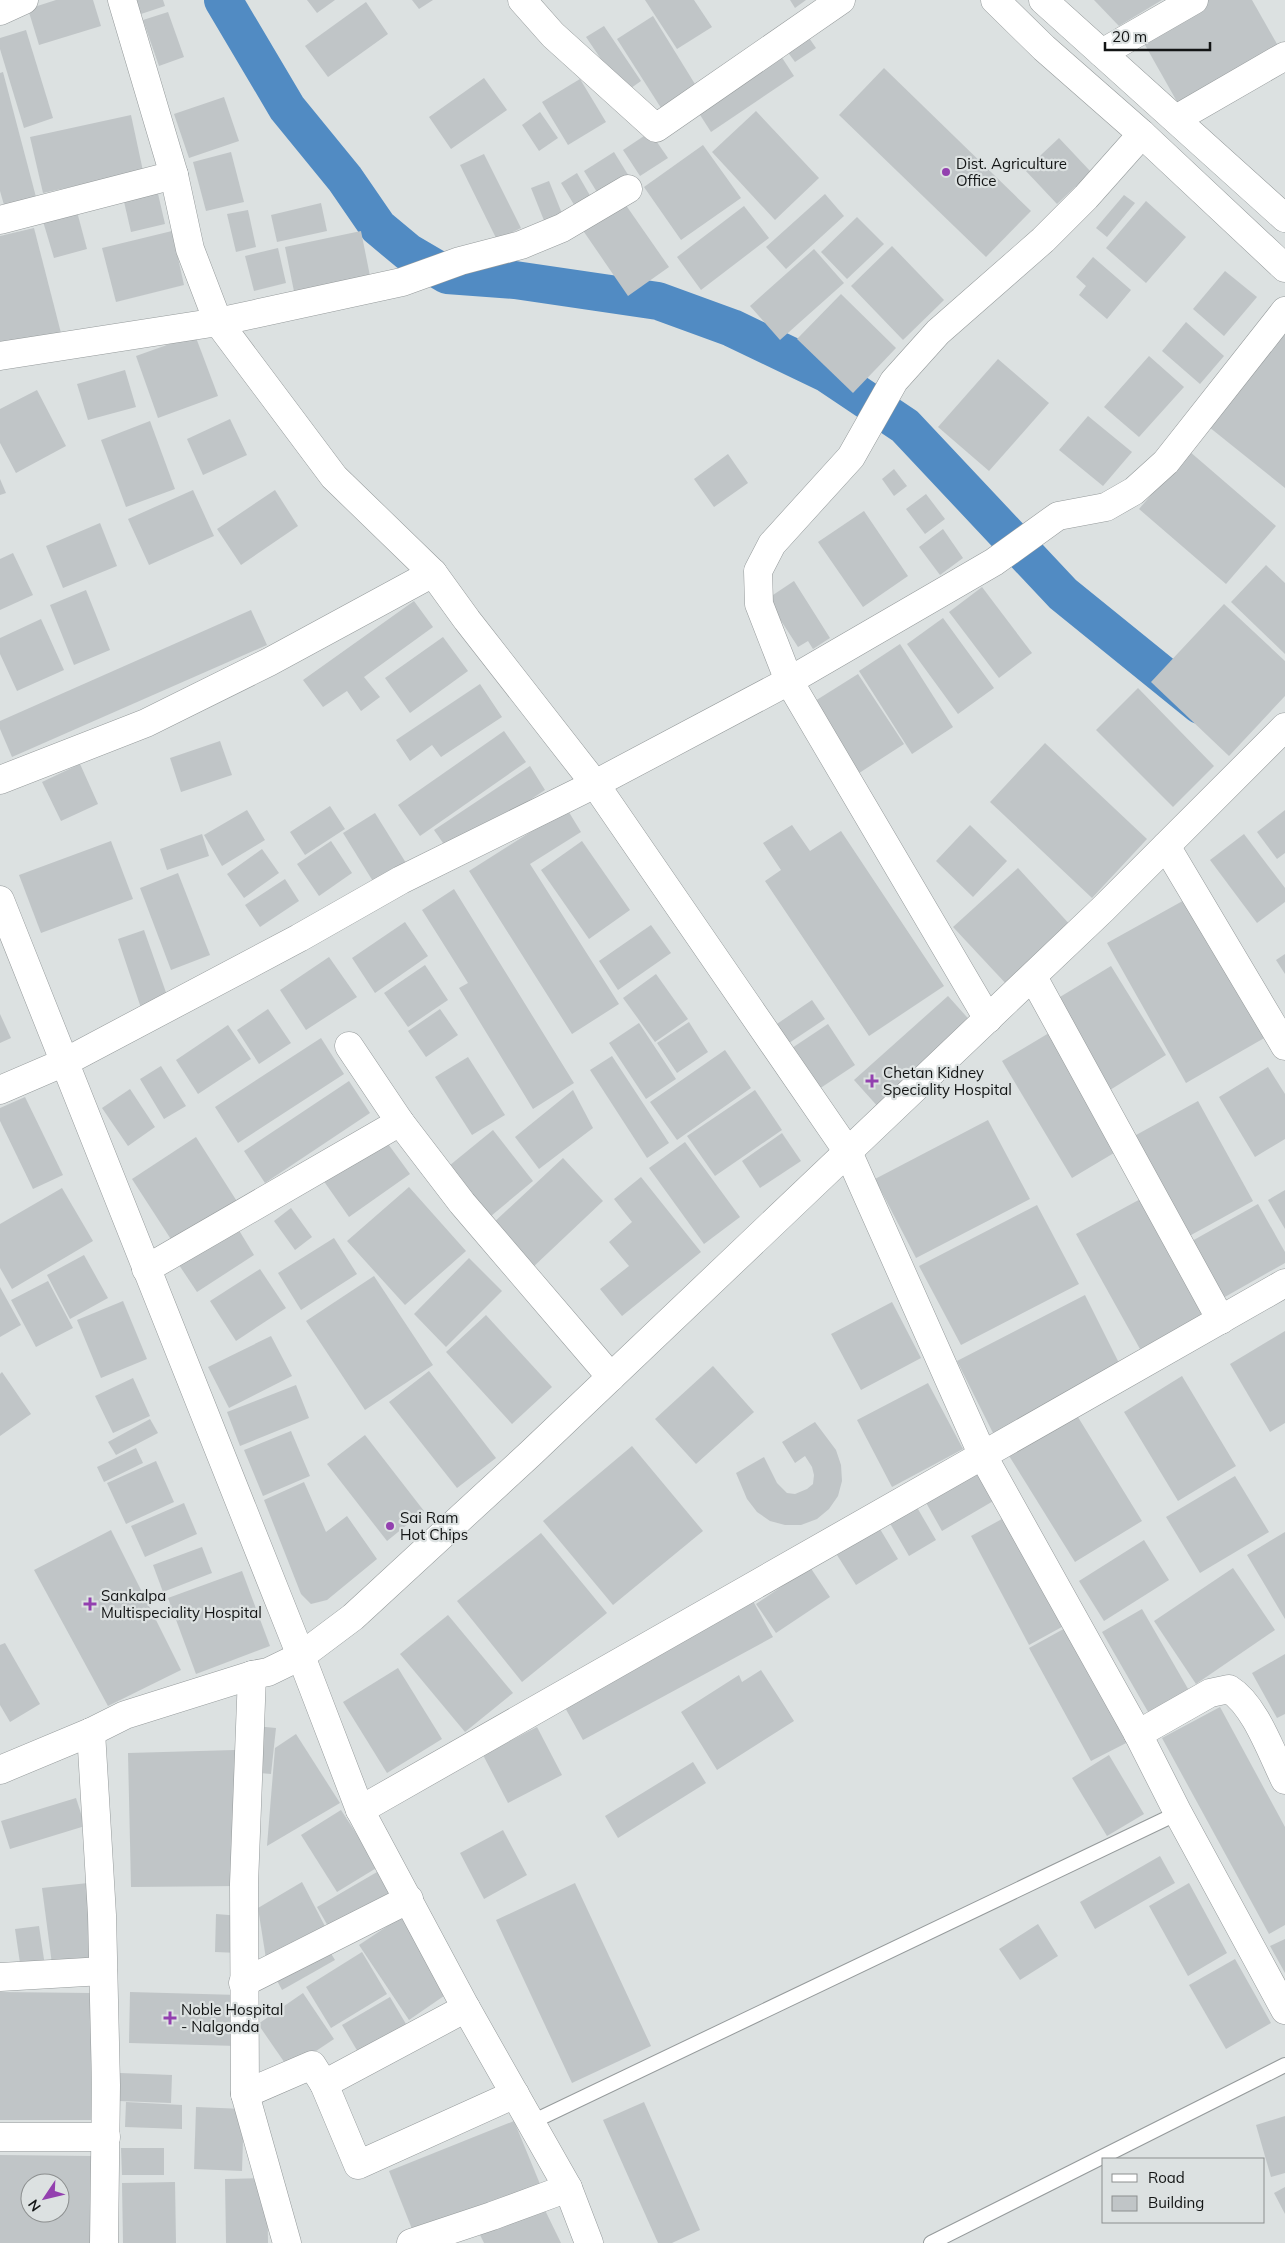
<svg xmlns="http://www.w3.org/2000/svg" width="1285" height="2243" font-family="Mulish,sans-serif">
  <style>
    .lines { fill: none; stroke-linecap: round; stroke-linejoin: round }
    .canal { stroke: #518bc3; stroke-width: 38 }
    .building { fill: #c0c5c7; fill-rule: evenodd }
    .lane-casing { stroke: #959a9b; stroke-width: 16 }
    .street-casing { stroke: #959a9b; stroke-width: 29 }
    .secondary-casing { stroke: #959a9b; stroke-width: 29 }
    .lane { stroke: #fff; stroke-width: 14 }
    .street { stroke: #fff; stroke-width: 28 }
    .secondary { stroke: #fff; stroke-width: 28 }
    .poi-dot { fill: #9340af; stroke: #dce1e1; stroke-width: 2 }
    .labels { text-anchor: middle; dominant-baseline: central; stroke-width: 4.5; stroke-linejoin: round; paint-order: stroke }
    .poi-label { font-size: 15px; fill: #131515; stroke: #dce1e1; text-anchor: start }
  </style>
  <rect width="100%" height="100%" fill="#dce1e1"/>
  <g class="lines">
    <polyline class="canal" points="223,0 287,108 345,179 378,227 408,252 447,275 515,280 658,301 732,328 826,373 905,426 1063,594 1200,705"/>
  </g>
  <g class="building">
    <polygon points="56,0 93,0 101,26 39,45 28,9"/>
    <polygon points="136,0 163,0 165,6 141,14"/>
    <polygon points="307,0 335,0 317,13"/>
    <polygon points="412,0 433,0 419,9"/>
    <polygon points="645,0 694,0 712,27 677,49"/>
    <polygon points="790,0 806,0 795,8"/>
    <polygon points="1094,0 1162,0 1119,26"/>
    <polygon points="1205,0 1252,0 1281,51 1180,107 1140,36"/>
    <polygon points="366,2 388,34 328,77 305,46"/>
    <polygon points="168,12 184,57 159,66 143,20"/>
    <polygon points="653,16 698,89 663,111 617,39"/>
    <polygon points="604,26 641,81 624,93 586,37"/>
    <polygon points="26,30 53,118 24,128 0,49 0,38"/>
    <polygon points="805,32 816,48 795,62 784,47"/>
    <polygon points="779,53 794,76 711,132 695,107"/>
    <polygon points="884,68 1031,211 986,257 839,115"/>
    <polygon points="3,72 36,197 4,205 0,191 0,73"/>
    <polygon points="484,78 507,110 451,149 429,117"/>
    <polygon points="580,79 606,122 568,145 542,102"/>
    <polygon points="224,97 239,141 189,158 174,114"/>
    <polygon points="756,111 819,178 775,220 712,152"/>
    <polygon points="540,112 558,138 539,151 522,125"/>
    <polygon points="131,115 143,171 43,193 30,137"/>
    <polygon points="650,132 668,158 640,176 623,150"/>
    <polygon points="1059,138 1091,172 1057,204 1025,170"/>
    <polygon points="703,145 741,198 681,240 644,187"/>
    <polygon points="231,152 244,202 206,211 193,162"/>
    <polygon points="614,152 630,178 600,197 584,171"/>
    <polygon points="484,154 521,228 497,240 460,165"/>
    <polygon points="577,173 592,199 576,208 561,183"/>
    <polygon points="549,181 563,216 545,223 531,188"/>
    <polygon points="156,185 165,224 131,232 122,193"/>
    <polygon points="825,194 844,216 786,269 766,247"/>
    <polygon points="1124,195 1135,203 1107,237 1096,228"/>
    <polygon points="623,201 669,267 628,296 582,229"/>
    <polygon points="1146,201 1186,237 1146,283 1106,248"/>
    <polygon points="321,203 327,231 277,242 271,215"/>
    <polygon points="744,206 769,238 701,290 677,257"/>
    <polygon points="76,208 87,249 54,258 42,218"/>
    <polygon points="248,210 256,247 236,252 227,214"/>
    <polygon points="857,217 884,244 847,279 821,252"/>
    <polygon points="34,228 61,333 0,348 0,236"/>
    <polygon points="172,231 184,285 116,302 102,248"/>
    <polygon points="361,231 372,286 296,301 285,247"/>
    <polygon points="892,246 944,300 903,340 851,286"/>
    <polygon points="278,248 286,283 254,291 245,256"/>
    <polygon points="814,249 844,283 780,340 750,306"/>
    <polygon points="1093,257 1131,290 1107,319 1079,295 1086,286 1076,277"/>
    <polygon points="1225,271 1257,297 1224,336 1193,309"/>
    <polygon points="841,294 896,348 853,393 797,339"/>
    <polygon points="1186,322 1224,356 1200,384 1162,351"/>
    <polygon points="1285,330 1285,488 1209,427"/>
    <polygon points="195,335 218,396 158,418 136,356"/>
    <polygon points="1149,356 1184,387 1139,437 1104,407"/>
    <polygon points="998,359 1049,403 989,471 938,427"/>
    <polygon points="125,370 136,407 88,420 77,384"/>
    <polygon points="37,390 66,446 16,473 0,443 0,409"/>
    <polygon points="1088,416 1132,452 1103,486 1059,450"/>
    <polygon points="230,419 247,455 203,475 187,439"/>
    <polygon points="150,421 175,489 126,507 101,440"/>
    <polygon points="1189,451 1276,526 1226,584 1139,509"/>
    <polygon points="728,454 748,483 714,507 694,479"/>
    <polygon points="894,469 907,486 894,496 882,479"/>
    <polygon points="0,479 6,493 0,495"/>
    <polygon points="193,490 214,536 149,565 128,519"/>
    <polygon points="275,490 298,526 241,565 217,529"/>
    <polygon points="926,494 945,519 925,534 906,509"/>
    <polygon points="864,511 908,576 863,607 818,542"/>
    <polygon points="100,523 117,566 63,588 46,546"/>
    <polygon points="943,529 963,558 940,575 919,547"/>
    <polygon points="13,553 33,595 0,610 0,559"/>
    <polygon points="1266,565 1285,583 1285,654 1231,602"/>
    <polygon points="794,581 830,638 813,649 808,641 798,647 767,599"/>
    <polygon points="982,587 1032,653 999,678 949,612"/>
    <polygon points="86,590 110,650 74,665 50,605"/>
    <polygon points="414,601 433,627 364,677 380,697 361,711 347,691 323,707 303,680"/>
    <polygon points="1224,604 1285,661 1285,696 1229,756 1151,682"/>
    <polygon points="251,610 267,645 12,757 0,729 0,721"/>
    <polygon points="943,618 994,688 958,714 907,644"/>
    <polygon points="41,619 64,670 17,691 0,654 0,638"/>
    <polygon points="443,637 468,671 410,713 385,678"/>
    <polygon points="900,644 953,727 912,754 859,671"/>
    <polygon points="858,674 904,744 853,777 807,706"/>
    <polygon points="480,684 502,717 441,757 432,745 410,761 396,740"/>
    <polygon points="1138,688 1214,766 1173,807 1096,730"/>
    <polygon points="504,731 526,762 420,836 398,805"/>
    <polygon points="220,741 232,775 181,792 170,758"/>
    <polygon points="1045,743 1147,839 1092,898 990,802"/>
    <polygon points="80,764 98,804 61,821 42,782"/>
    <polygon points="530,766 545,790 450,853 434,830"/>
    <polygon points="330,806 345,829 305,855 290,832"/>
    <polygon points="567,809 581,832 530,864 619,1004 572,1034 469,871"/>
    <polygon points="247,810 265,840 222,866 204,835"/>
    <polygon points="1285,810 1285,853 1277,859 1257,832"/>
    <polygon points="375,813 411,871 379,891 343,833"/>
    <polygon points="792,825 810,851 841,831 944,986 869,1036 765,881 781,870 763,843"/>
    <polygon points="970,825 1007,861 973,897 936,861"/>
    <polygon points="202,834 209,856 167,870 160,849"/>
    <polygon points="1244,834 1285,888 1285,902 1257,923 1210,860"/>
    <polygon points="111,841 133,899 41,933 19,875"/>
    <polygon points="331,841 352,873 319,896 297,864"/>
    <polygon points="582,841 630,910 589,939 541,870"/>
    <polygon points="262,849 279,873 244,898 227,874"/>
    <polygon points="1018,868 1073,928 1009,987 953,927"/>
    <polygon points="178,873 210,955 171,970 140,888"/>
    <polygon points="285,879 299,901 260,927 245,905"/>
    <polygon points="454,889 574,1083 533,1109 459,988 468,983 422,910"/>
    <polygon points="1188,898 1266,1037 1186,1083 1107,943"/>
    <polygon points="405,922 428,956 375,993 352,958"/>
    <polygon points="651,925 671,953 618,990 599,961"/>
    <polygon points="144,930 169,1001 142,1011 118,939"/>
    <polygon points="1285,954 1285,974 1276,960"/>
    <polygon points="329,957 357,997 306,1030 280,990"/>
    <polygon points="425,965 448,1000 408,1027 384,993"/>
    <polygon points="1111,966 1166,1055 1110,1090 1055,1000"/>
    <polygon points="656,974 688,1019 655,1042 623,998"/>
    <polygon points="948,996 974,1025 880,1109 854,1080"/>
    <polygon points="812,1000 825,1019 783,1047 771,1028"/>
    <polygon points="268,1009 291,1043 259,1064 237,1030"/>
    <polygon points="440,1009 458,1035 426,1057 408,1031"/>
    <polygon points="0,1014 11,1038 0,1043"/>
    <polygon points="689,1022 708,1052 677,1073 657,1043"/>
    <polygon points="639,1023 676,1079 646,1099 609,1043"/>
    <polygon points="828,1024 855,1065 810,1095 783,1054"/>
    <polygon points="228,1025 251,1059 198,1094 176,1060"/>
    <polygon points="1054,1030 1124,1147 1072,1178 1002,1061"/>
    <polygon points="321,1038 344,1074 238,1143 215,1107"/>
    <polygon points="725,1050 751,1088 677,1140 650,1102"/>
    <polygon points="612,1056 669,1143 647,1158 590,1070"/>
    <polygon points="468,1057 505,1115 472,1135 435,1077"/>
    <polygon points="161,1066 186,1106 164,1119 140,1079"/>
    <polygon points="1268,1067 1285,1094 1285,1139 1255,1157 1219,1097"/>
    <polygon points="349,1081 370,1113 265,1183 244,1151"/>
    <polygon points="130,1089 155,1127 128,1146 102,1108"/>
    <polygon points="573,1090 593,1128 539,1169 515,1137"/>
    <polygon points="755,1090 782,1130 715,1176 687,1136"/>
    <polygon points="25,1097 63,1175 33,1189 0,1121 0,1108"/>
    <polygon points="1198,1101 1253,1201 1182,1240 1127,1140"/>
    <polygon points="988,1120 1030,1199 916,1258 875,1179"/>
    <polygon points="493,1130 533,1181 485,1221 444,1170"/>
    <polygon points="782,1133 801,1161 760,1188 742,1161"/>
    <polygon points="196,1137 238,1203 174,1244 132,1179"/>
    <polygon points="383,1137 410,1174 349,1217 323,1180"/>
    <polygon points="685,1142 740,1217 704,1244 649,1168"/>
    <polygon points="563,1158 603,1201 531,1269 491,1225"/>
    <polygon points="641,1177 701,1252 622,1316 600,1289 629,1266 609,1242 632,1222 614,1199"/>
    <polygon points="409,1187 466,1251 405,1305 347,1241"/>
    <polygon points="62,1188 93,1241 12,1289 0,1268 0,1224"/>
    <polygon points="1285,1190 1285,1229 1268,1200"/>
    <polygon points="1146,1196 1209,1311 1140,1349 1076,1234"/>
    <polygon points="1258,1204 1285,1252 1285,1263 1223,1298 1192,1241"/>
    <polygon points="1037,1205 1079,1284 961,1345 919,1266"/>
    <polygon points="291,1208 312,1237 295,1250 274,1221"/>
    <polygon points="237,1227 254,1255 197,1292 179,1265"/>
    <polygon points="334,1238 357,1274 301,1310 278,1273"/>
    <polygon points="84,1255 108,1298 70,1319 47,1275"/>
    <polygon points="469,1258 502,1291 446,1347 414,1314"/>
    <polygon points="260,1269 286,1308 236,1341 210,1301"/>
    <polygon points="374,1276 433,1365 365,1410 306,1321"/>
    <polygon points="48,1281 73,1328 36,1347 11,1300"/>
    <polygon points="0,1287 21,1325 0,1337"/>
    <polygon points="1085,1295 1121,1367 993,1433 957,1361"/>
    <polygon points="123,1301 147,1359 101,1378 77,1320"/>
    <polygon points="892,1302 921,1358 861,1390 831,1334"/>
    <polygon points="486,1315 552,1387 512,1424 446,1352"/>
    <polygon points="1285,1331 1285,1423 1270,1432 1230,1364"/>
    <polygon points="271,1336 292,1376 229,1408 208,1367"/>
    <polygon points="713,1366 754,1412 696,1464 655,1419"/>
    <polygon points="429,1371 496,1458 457,1488 389,1402"/>
    <polygon points="2,1372 31,1414 0,1436 0,1374"/>
    <polygon points="1182,1376 1236,1466 1178,1501 1124,1412"/>
    <polygon points="133,1378 150,1416 113,1433 95,1396"/>
    <polygon points="928,1383 963,1449 892,1487 857,1420"/>
    <polygon points="296,1385 309,1418 240,1446 227,1412"/>
    <polygon points="1073,1409 1142,1521 1075,1562 1006,1451"/>
    <polygon points="150,1419 158,1433 116,1455 108,1442"/>
    <polygon points="815,1422 836,1450 841,1465 842,1481 838,1496 829,1509 817,1519 801,1525 785,1525 770,1521 757,1512 747,1499 736,1473 764,1457 777,1483 787,1493 795,1494 807,1489 813,1484 814,1475 812,1467 805,1456 795,1463 782,1442"/>
    <polygon points="291,1431 310,1476 263,1496 244,1450"/>
    <polygon points="365,1435 424,1511 387,1541 327,1464"/>
    <polygon points="632,1446 703,1531 613,1605 543,1521"/>
    <polygon points="136,1448 143,1463 104,1482 97,1467"/>
    <polygon points="156,1461 174,1502 126,1524 107,1483"/>
    <polygon points="977,1468 995,1500 942,1531 924,1499"/>
    <polygon points="1235,1476 1269,1532 1200,1573 1166,1517"/>
    <polygon points="304,1482 326,1532 347,1516 377,1559 327,1600 311,1604 301,1594 264,1500"/>
    <polygon points="184,1503 197,1534 145,1557 131,1526"/>
    <polygon points="915,1504 936,1540 909,1556 888,1520"/>
    <polygon points="1011,1514 1071,1622 1029,1645 971,1536"/>
    <polygon points="880,1529 898,1559 856,1585 837,1555"/>
    <polygon points="111,1530 181,1670 108,1706 34,1570"/>
    <polygon points="1285,1532 1285,1619 1247,1555"/>
    <polygon points="541,1533 607,1613 522,1682 457,1601"/>
    <polygon points="1144,1540 1169,1580 1104,1621 1079,1581"/>
    <polygon points="202,1547 212,1573 163,1592 153,1565"/>
    <polygon points="810,1567 830,1597 776,1633 756,1604"/>
    <polygon points="1233,1568 1275,1630 1196,1684 1154,1621"/>
    <polygon points="242,1571 270,1646 196,1674 168,1598"/>
    <polygon points="753,1601 773,1637 583,1740 563,1704"/>
    <polygon points="1142,1609 1191,1694 1151,1717 1102,1632"/>
    <polygon points="448,1615 513,1693 465,1732 400,1654"/>
    <polygon points="1069,1626 1132,1740 1091,1761 1029,1648"/>
    <polygon points="5,1643 40,1704 10,1722 0,1705 0,1645"/>
    <polygon points="1285,1654 1285,1714 1277,1718 1252,1673"/>
    <polygon points="398,1668 442,1739 387,1773 343,1702"/>
    <polygon points="761,1670 794,1721 717,1770 681,1712 739,1675 742,1682"/>
    <polygon points="1220,1707 1285,1827 1285,1925 1269,1934 1162,1738"/>
    <polygon points="255,1726 276,1728 271,1774 250,1772"/>
    <polygon points="537,1727 562,1775 508,1803 483,1755"/>
    <polygon points="296,1734 340,1803 267,1846 275,1748"/>
    <polygon points="235,1750 239,1886 131,1887 128,1753"/>
    <polygon points="1109,1755 1144,1814 1107,1836 1072,1778"/>
    <polygon points="693,1762 706,1783 618,1838 605,1816"/>
    <polygon points="76,1798 85,1826 10,1849 1,1821"/>
    <polygon points="341,1810 378,1867 337,1892 301,1835"/>
    <polygon points="503,1830 527,1875 484,1899 460,1853"/>
    <polygon points="1160,1856 1175,1883 1095,1929 1080,1902"/>
    <polygon points="377,1872 392,1899 332,1933 317,1907"/>
    <polygon points="302,1882 329,1934 267,1965 258,1908"/>
    <polygon points="88,1883 98,1958 52,1964 42,1888"/>
    <polygon points="575,1883 651,2046 572,2083 496,1920"/>
    <polygon points="1189,1883 1227,1953 1188,1976 1149,1906"/>
    <polygon points="216,1914 241,1916 239,1953 215,1952"/>
    <polygon points="404,1915 454,1989 409,2020 359,1945"/>
    <polygon points="1038,1924 1058,1956 1020,1980 999,1949"/>
    <polygon points="39,1926 45,1966 21,1970 15,1929"/>
    <polygon points="1285,1939 1285,1973 1270,1946"/>
    <polygon points="325,1944 335,1960 282,1990 273,1973"/>
    <polygon points="362,1952 387,1994 331,2028 306,1987"/>
    <polygon points="1235,1959 1271,2023 1226,2049 1189,1985"/>
    <polygon points="0,1992 91,1993 91,2120 0,2120"/>
    <polygon points="130,1992 239,1995 238,2046 129,2043"/>
    <polygon points="303,1993 334,2039 289,2069 258,2024"/>
    <polygon points="390,1997 406,2024 358,2052 342,2025"/>
    <polygon points="120,2073 172,2075 171,2103 119,2101"/>
    <polygon points="126,2102 182,2105 182,2129 125,2127"/>
    <polygon points="644,2102 700,2230 672,2243 658,2243 603,2120"/>
    <polygon points="196,2107 244,2109 242,2171 194,2169"/>
    <polygon points="1285,2116 1285,2173 1271,2177 1256,2125"/>
    <polygon points="514,2121 540,2184 414,2234 389,2171"/>
    <polygon points="121,2148 164,2148 164,2175 122,2175"/>
    <path d="M0 2155 93 2156V2243H0ZM30 2183H60V2213H30Z"/>
    <polygon points="267,2178 268,2243 226,2243 225,2179"/>
    <polygon points="175,2182 176,2243 123,2243 122,2183"/>
    <polygon points="1285,2187 1285,2214 1274,2193"/>
    <polygon points="542,2204 561,2243 484,2243 480,2235"/>
  </g>
  <g class="lines">
    <g class="lane-casing">
      <g id="lane">
        <polyline points="532,2122 1178,1813"/>
        <polyline points="931,2243 1285,2065"/>
      </g>
    </g>
    <g class="street-casing">
      <g id="street">
        <polyline points="122,0 174,175 190,249 218,322 402,282 460,261 521,245 562,228 628,189"/>
        <polyline points="522,0 553,35 656,128 841,0"/>
        <polyline points="0,11 24,0"/>
        <polyline points="1102,53 1194,0"/>
        <polyline points="1176,119 1285,56"/>
        <polyline points="0,220 174,175"/>
        <polyline points="0,356 218,322 334,477 433,573 467,620 595,784 848,1152 983,1456 1138,1734 1178,1813 1285,2010"/>
        <polyline points="0,780 146,723 269,662 433,573"/>
        <polyline points="1166,846 1285,1046"/>
        <polyline points="0,900 301,1656 360,1810 466,2008 568,2188 589,2243"/>
        <polyline points="1033,977 1221,1320"/>
        <polyline points="988,1019 789,681 759,604 758,571 772,544 851,457 894,381 938,332 1043,240 1086,197 1142,134"/>
        <polyline points="349,1046 400,1122 462,1203 611,1377"/>
        <polyline points="0,1090 65,1062 299,938 401,880 595,784 789,681 994,562 1058,516 1106,507 1134,491 1166,462 1285,311"/>
        <polyline points="146,1269 400,1122"/>
        <polyline points="252,1675 244,1884 245,2094 287,2243"/>
        <polyline points="91,1732 102,1915 106,2085 104,2243"/>
        <path d="M1138 1734 1210 1693 1229 1689C1255 1705 1271 1752 1285 1780"/>
        <polyline points="360,1810 1285,1283"/>
        <polyline points="0,1977 103,1971"/>
        <polyline points="243,1983 409,1899"/>
        <polyline points="324,2084 358,2165 515,2094"/>
        <polyline points="245,2094 312,2065 324,2084 466,2008"/>
        <polyline points="0,2137 106,2137"/>
        <polyline points="411,2243 492,2216 568,2188"/>
      </g>
    </g>
    <g class="secondary-casing">
      <g id="secondary">
        <polyline points="995,0 1044,48 1142,134 1285,268"/>
        <polyline points="1043,0 1285,218"/>
        <polyline points="0,1770 91,1732 125,1715 252,1675 268,1672 301,1656 353,1617 530,1454 1103,909 1285,727"/>
      </g>
    </g>
    <use href="#lane" class="lane"/>
    <use href="#street" class="street"/>
    <use href="#secondary" class="secondary"/>
  </g>
  <g class="poi-dot">
    <circle cx="946" cy="172" r="5"/>
    <path d="M869.5 1073.5h5v5h5v5h-5v5h-5v-5h-5v-5h5z"/>
    <circle cx="390" cy="1526" r="5"/>
    <path d="M87.5 1596.5h5v5h5v5h-5v5h-5v-5h-5v-5h5z"/>
    <path d="M167.5 2010.5h5v5h5v5h-5v5h-5v-5h-5v-5h5z"/>
  </g>
  <g class="labels">
    <g class="poi-label">
      <text x="956" y="163">Dist. Agriculture<tspan x="956" dy="17">Office</tspan></text>
      <text x="883" y="1072">Chetan Kidney<tspan x="883" dy="17">Speciality Hospital</tspan></text>
      <text x="400" y="1517">Sai Ram<tspan x="400" dy="17">Hot Chips</tspan></text>
      <text x="101" y="1595">Sankalpa<tspan x="101" dy="17">Multispeciality Hospital</tspan></text>
      <text x="181" y="2009">Noble Hospital<tspan x="181" dy="17">- Nalgonda</tspan></text>
    </g>
  </g>
  <rect x="1102" y="2158" width="162" height="65" fill="#dce1e1" stroke="#8c8f8f"/>
  <rect x="1112" y="2174" width="25" height="8" fill="#ffffff" stroke="#8c8f8f"/>
  <text x="1148" y="2183" font-size="15" fill="#131515">Road</text>
  <rect x="1112" y="2196" width="25" height="15" fill="#c0c5c7" stroke="#8c8f8f"/>
  <text x="1148" y="2208" font-size="15" fill="#131515">Building</text>
  <g transform="translate(45 2198) rotate(235)"><circle r="24" fill="#dce1e1" stroke="#8c8f8f"/>
  <path d="M0-4L9 19L0 12L-9 19Z" fill="#9340af"/>
  <text y="-8" font-size="14" font-weight="bold" text-anchor="middle" fill="#131515">N</text>
  </g>
  <path d="M1105 42v8h105v-8" fill="none" stroke="#131515" stroke-width="2.5"/>
  <text x="1112" y="42" font-size="15" fill="#131515" stroke="#dce1e1" stroke-width="4" paint-order="stroke">20 m</text>
</svg>
